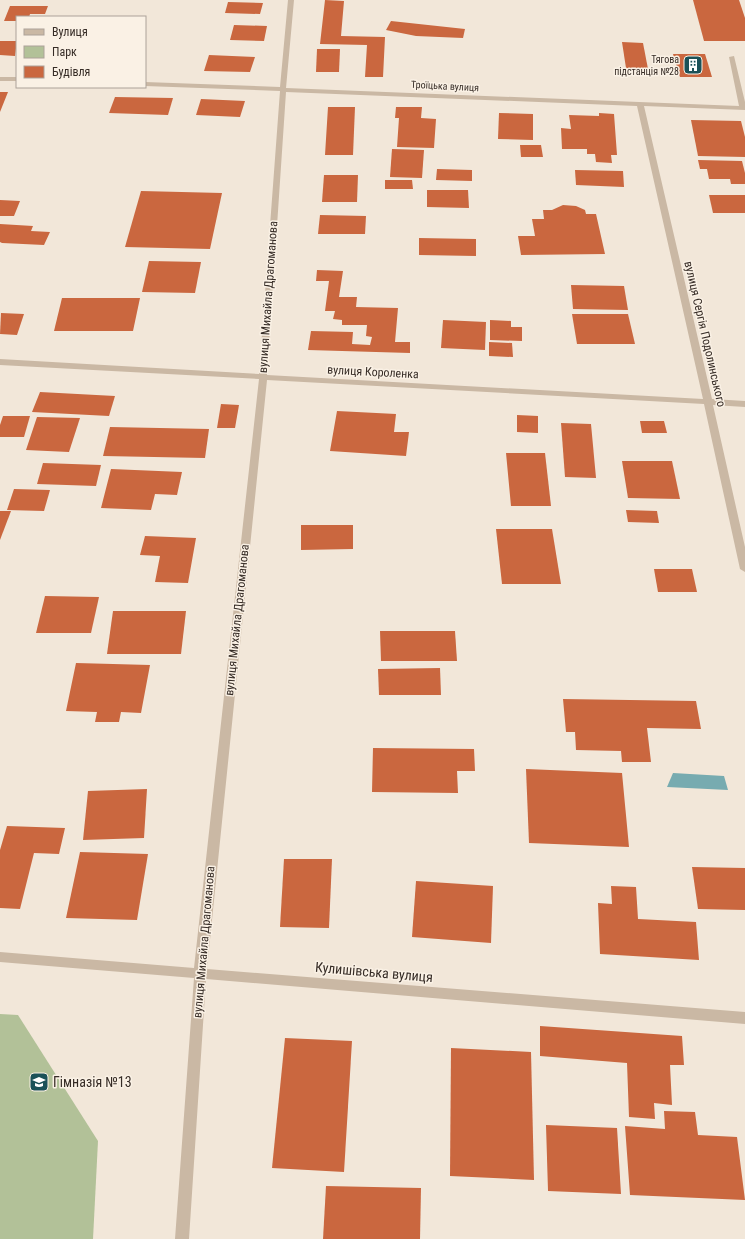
<svg xmlns="http://www.w3.org/2000/svg" width="745" height="1239" font-family="'Roboto Condensed',sans-serif">
  <style>
    .green { fill: #b2c198 }
    .water { fill: #77abb0 }
    .building { fill: #ca673f }
    .lines { fill: none; stroke-linecap: round; stroke-linejoin: round }
    .minor { fill: #cab8a4; fill-rule: evenodd }
    .labels { text-anchor: middle; dominant-baseline: central; stroke-width: 3; stroke-linejoin: round; paint-order: stroke }
    .far-poi-label { font-size: 10px; fill: #362c26; stroke: #faf1e5; text-anchor: end }
    .far-street-label { font-size: 10px; fill: #362c26; stroke: #faf1e5 }
    .street-label { font-size: 12px; fill: #362c26; stroke: #faf1e5 }
    .near-street-label { font-size: 14px; fill: #362c26; stroke: #faf1e5 }
    .near-poi-label { font-size: 14px; fill: #362c26; stroke: #faf1e5; text-anchor: start }
  </style>
  <rect width="100%" height="100%" fill="#f2e7d9"/>
  <polygon class="green" points="0,1014 18,1015 98,1141 93,1239 0,1239"/>
  <polygon class="water" points="673,773 724,776 728,790 667,787"/>
  <g class="building">
    <polygon points="325,0 344,1 341,36 385,37 383,77 365,77 367,45 320,44"/>
    <polygon points="693,0 739,0 745,18 745,41 704,41"/>
    <polygon points="228,2 263,3 260,14 225,13"/>
    <polygon points="10,6 48,6 45,14 30,14 29,17 17,17 17,21 4,21"/>
    <polygon points="391,21 465,29 463,38 416,36 386,30"/>
    <polygon points="234,25 267,26 264,41 230,40"/>
    <polygon points="0,41 17,41 15,56 0,55"/>
    <polygon points="622,42 643,43 648,69 626,68"/>
    <polygon points="317,49 340,49 339,72 316,72"/>
    <polygon points="673,54 705,54 712,77 680,77"/>
    <polygon points="209,55 255,57 250,72 204,71"/>
    <polygon points="0,92 8,92 0,112"/>
    <polygon points="115,97 173,98 168,115 109,113"/>
    <polygon points="201,99 245,101 240,117 196,115"/>
    <polygon points="328,107 355,107 353,155 325,155"/>
    <polygon points="396,107 422,107 421,118 436,119 434,148 397,147 399,118 395,118"/>
    <polygon points="499,113 533,114 533,140 498,139"/>
    <polygon points="599,113 614,114 617,155 611,155 612,163 596,162 595,154 587,154 587,149 562,149 561,128 571,129 569,115 599,116"/>
    <polygon points="691,120 741,121 745,137 745,157 698,156"/>
    <polygon points="520,145 541,145 543,157 521,157"/>
    <polygon points="392,149 424,150 422,178 390,177"/>
    <polygon points="698,160 742,161 745,173 745,184 731,184 730,179 709,179 707,169 700,169"/>
    <polygon points="437,169 472,170 472,181 436,180"/>
    <polygon points="575,170 623,171 624,187 576,185"/>
    <polygon points="324,175 358,175 357,202 322,202"/>
    <polygon points="385,180 412,180 413,189 385,189"/>
    <polygon points="427,190 468,190 469,208 427,207"/>
    <polygon points="141,191 222,193 210,249 125,247"/>
    <polygon points="709,195 745,195 745,213 713,213"/>
    <polygon points="0,200 20,201 14,216 0,216"/>
    <polygon points="563,205 576,206 585,210 586,214 596,214 605,254 521,255 518,236 535,236 532,219 544,219 543,210 552,210"/>
    <polygon points="320,215 366,216 365,234 318,234"/>
    <polygon points="0,224 33,226 31,231 50,232 44,245 2,243 0,242"/>
    <polygon points="419,238 476,239 476,256 419,255"/>
    <polygon points="149,261 201,262 195,293 142,292"/>
    <polygon points="317,270 343,271 339,297 357,297 356,307 398,308 395,342 410,342 410,353 308,350 311,331 353,332 352,344 370,345 372,337 366,336 367,325 342,325 342,320 333,319 335,311 325,311 329,281 316,281"/>
    <polygon points="571,285 624,286 628,310 573,309"/>
    <polygon points="62,298 140,298 133,331 54,331"/>
    <polygon points="1,313 24,314 17,335 0,334"/>
    <polygon points="572,314 628,314 635,344 577,344"/>
    <polygon points="443,320 486,322 485,350 441,348"/>
    <polygon points="490,320 511,321 511,327 522,327 522,341 490,340"/>
    <polygon points="489,342 512,343 513,357 489,356"/>
    <polygon points="40,392 115,396 109,416 32,412"/>
    <polygon points="221,404 239,405 235,428 217,428"/>
    <polygon points="337,411 396,414 394,432 409,432 406,456 330,451"/>
    <polygon points="517,415 538,416 538,433 517,432"/>
    <polygon points="3,416 30,416 24,437 0,437 0,425"/>
    <polygon points="37,417 80,418 69,452 26,450"/>
    <polygon points="640,421 664,421 667,433 642,433"/>
    <polygon points="561,423 591,424 596,478 565,477"/>
    <polygon points="110,427 209,429 205,458 103,456"/>
    <polygon points="506,453 545,453 551,506 511,506"/>
    <polygon points="622,461 672,461 680,499 628,498"/>
    <polygon points="43,463 101,465 96,486 37,484"/>
    <polygon points="111,469 182,472 177,495 155,494 151,510 101,508"/>
    <polygon points="14,489 50,490 44,511 7,510"/>
    <polygon points="626,510 657,511 659,523 628,522"/>
    <polygon points="0,511 11,511 0,540"/>
    <polygon points="301,525 353,525 353,549 301,550"/>
    <polygon points="496,529 552,529 561,584 502,584"/>
    <polygon points="145,536 196,538 188,583 155,582 160,556 140,555"/>
    <polygon points="654,569 692,569 697,592 658,592"/>
    <polygon points="45,596 99,597 91,633 36,633"/>
    <polygon points="113,611 186,611 181,654 107,654"/>
    <polygon points="380,631 455,631 457,661 381,661"/>
    <polygon points="76,663 150,665 141,713 121,712 119,722 95,722 97,712 66,711"/>
    <polygon points="440,668 441,695 379,695 378,669"/>
    <polygon points="563,699 696,701 701,729 647,728 651,762 622,762 621,751 576,750 575,732 566,732"/>
    <polygon points="373,748 474,749 475,771 457,771 458,793 372,792"/>
    <polygon points="526,769 622,773 629,847 529,843"/>
    <polygon points="147,789 144,838 83,840 88,791"/>
    <polygon points="7,826 65,828 59,854 34,853 20,909 0,908 0,850"/>
    <polygon points="80,852 148,854 137,920 66,918"/>
    <polygon points="284,859 332,859 329,928 280,927"/>
    <polygon points="692,867 745,868 745,910 698,909"/>
    <polygon points="416,881 493,886 491,943 412,937"/>
    <polygon points="611,886 636,887 638,919 696,922 699,960 600,954 598,903 612,904"/>
    <polygon points="540,1026 682,1036 684,1065 670,1065 672,1105 654,1103 655,1119 629,1117 627,1063 540,1056"/>
    <polygon points="285,1038 352,1041 344,1172 272,1168"/>
    <polygon points="451,1048 531,1052 534,1180 450,1176"/>
    <polygon points="664,1111 695,1112 698,1135 737,1137 745,1200 630,1195 625,1126 665,1129"/>
    <polygon points="546,1125 617,1128 621,1194 548,1191"/>
    <polygon points="326,1186 421,1188 420,1239 323,1239"/>
  </g>
  <g class="lines">
    <g class="minor">
      <path d="M288 0H294L286 88 739 106 729 57 734 56 745 102V110L644 106 712 399 745 401V407L713 405 745 547V572L740 569 704 404 267 380 207 969 745 1012V1024L206 979 189 1239H175L194 978 0 962V952L194 968 259 379 0 365V359L259 374 280 91 145 86V82L280 87ZM286 92 637 106 703 399 267 375Z"/>
      <rect x="0" y="77" width="17" height="4"/>
    </g>
  </g>
  <defs>
    <g id="building-square" transform="scale(1)"><rect x="-9" y="-9" width="18" height="18" rx="4" fill="#1a5158" stroke="#faf1e5"/><path d="M-4-6H4V6H1V3H-1V6H-4ZM-2.5-4.3h1.7v1.8h-1.7ZM.8-4.3h1.7v1.8H.8ZM-2.5-1h1.7V.8h-1.7ZM.8-1h1.7V.8H.8Z" fill="#fff"/></g>
    <g id="school-square" transform="scale(1)"><rect x="-9" y="-9" width="18" height="18" rx="4" fill="#1a5158" stroke="#faf1e5"/><path d="M0-5L7-2L0 1L-7-2ZM-4 1L0 2.5L4 1V4Q0 6-4 4Z" fill="#fff"/></g>
  </defs>
  <g fill-rule="evenodd">
    <use href="#building-square" x="693" y="65"/>
    <use href="#school-square" x="39" y="1082"/>
  </g>
  <g class="labels">
    <g class="far-poi-label">
      <text x="679" y="59">Тягова<tspan x="679" dy="12">пiдстанцiя №28</tspan></text>
    </g>
    <g class="far-street-label">
      <text transform="translate(445 86) rotate(3)">Троїцька вулиця</text>
    </g>
    <g class="street-label">
      <text transform="translate(268 297) rotate(-86)">вулиця Михайла Драгоманова</text>
      <text transform="translate(705 334) rotate(77)">вулиця Сергія Подолинського</text>
      <text transform="translate(373 372) rotate(3)">вулиця Короленка</text>
      <text transform="translate(237 620) rotate(-84)">вулиця Михайла Драгоманова</text>
      <text transform="translate(204 942) rotate(-85)">вулиця Михайла Драгоманова</text>
    </g>
    <g class="near-street-label">
      <text transform="translate(374 972) rotate(5)">Кулишівська вулиця</text>
    </g>
    <g class="near-poi-label">
      <text x="53" y="1082">Гімназія №13</text>
    </g>
  </g>
  <rect x="16" y="16" width="130" height="72" fill="#faf1e5" stroke="#aca299"/>
  <rect x="24" y="29" width="20" height="6" fill="#cab8a4" stroke="#aca299"/>
  <text x="52" y="36" font-size="12" fill="#362c26">Вулиця</text>
  <rect x="24" y="46" width="20" height="12" fill="#b2c198" stroke="#aca299"/>
  <text x="52" y="56" font-size="12" fill="#362c26">Парк</text>
  <rect x="24" y="66" width="20" height="12" fill="#ca673f" stroke="#aca299"/>
  <text x="52" y="76" font-size="12" fill="#362c26">Будівля</text>
</svg>
